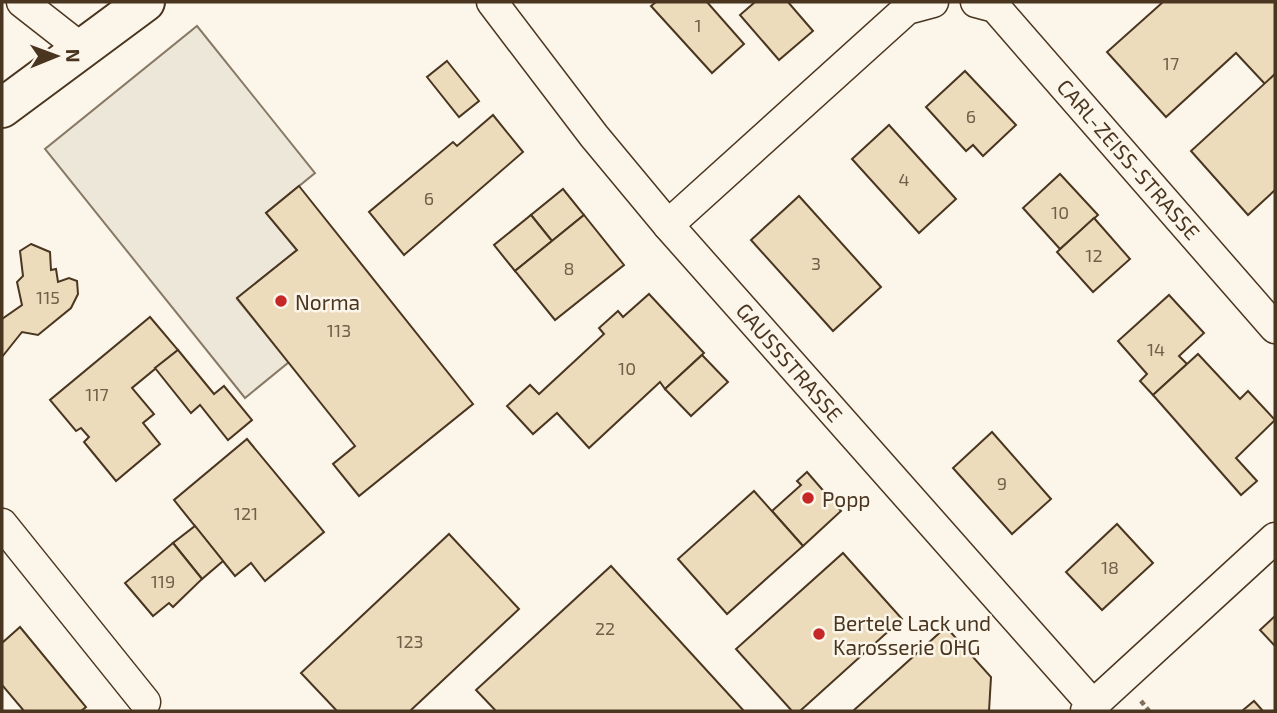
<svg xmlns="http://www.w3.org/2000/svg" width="1277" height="713" font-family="'Exo 2',sans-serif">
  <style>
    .parking { fill: #ede7d9; stroke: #887966; stroke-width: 2 }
    .building { fill: #ecdcbc; stroke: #4a3520; stroke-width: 2 }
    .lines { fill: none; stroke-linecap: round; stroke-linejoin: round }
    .street-casing { stroke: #4a3520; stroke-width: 33 }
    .secondary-casing { stroke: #4a3520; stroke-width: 42 }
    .path { stroke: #7f6f5c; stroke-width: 4.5; stroke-dasharray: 5 3.5; stroke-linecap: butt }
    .street { stroke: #fbf6e9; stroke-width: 30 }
    .secondary { stroke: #fbf6e9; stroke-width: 38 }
    .poi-dot { fill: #c62828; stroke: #fbf6e9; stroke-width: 2.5 }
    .labels { text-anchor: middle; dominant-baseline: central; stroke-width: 5; stroke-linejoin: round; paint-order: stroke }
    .number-label { font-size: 18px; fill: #725f47 }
    .street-label { font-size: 21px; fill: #4a3520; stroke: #fbf6e9 }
    .poi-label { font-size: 21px; fill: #4a3520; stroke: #fbf6e9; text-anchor: start }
  </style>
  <rect width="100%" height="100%" fill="#fbf6e9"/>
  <polygon class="parking" points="197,26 315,173 266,213 297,250 237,299 289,362 245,398 45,149"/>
  <g class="building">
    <polygon points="656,2 707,2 744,44 712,73 651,6"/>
    <polygon points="755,2 788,2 813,31 779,60 740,15"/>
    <polygon points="1163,2 1275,2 1275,74 1265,84 1236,53 1166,117 1107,52"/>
    <polygon points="447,61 479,101 459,117 427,77"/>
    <polygon points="965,71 1016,125 983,156 973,145 966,151 926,107"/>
    <polygon points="1275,74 1275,190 1248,215 1191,151"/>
    <polygon points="493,115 523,152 404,255 369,212 453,142 457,146"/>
    <polygon points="889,125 956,199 919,233 852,159"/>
    <polygon points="1060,174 1098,215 1060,249 1023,208"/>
    <polygon points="299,186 473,404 359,496 333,464 355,446 237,298 297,250 266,213"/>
    <polygon points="563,189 584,215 552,241 531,215"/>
    <polygon points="799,196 881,287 833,331 751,240"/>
    <polygon points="531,215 552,241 515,271 494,245"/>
    <polygon points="584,215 624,265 555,320 515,271"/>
    <polygon points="1094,218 1130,259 1093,292 1057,252"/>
    <polygon points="31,244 50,252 51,270 56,269 58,282 69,278 77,281 78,294 71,308 38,335 22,332 2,357 2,319 22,305 17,282 23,276 20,251"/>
    <polygon points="649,294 704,353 665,389 660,382 589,448 557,413 533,434 507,406 530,385 539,394 604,334 599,328 618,311 623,317"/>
    <polygon points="1169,295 1204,333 1179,356 1187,364 1153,395 1140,381 1147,374 1118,341"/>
    <polygon points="150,317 178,350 132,388 154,414 143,423 160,444 116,481 84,442 89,437 81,428 76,431 50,400"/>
    <polygon points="178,350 214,394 224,386 252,420 228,440 200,405 191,413 155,368"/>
    <polygon points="1198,354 1240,399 1248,391 1275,420 1236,458 1257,481 1241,495 1153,395"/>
    <polygon points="702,355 728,382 691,416 665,389"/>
    <polygon points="992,432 1051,499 1012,534 953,468"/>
    <polygon points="247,439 324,532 265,581 251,563 235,576 174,500"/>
    <polygon points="807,472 841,511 803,546 772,511 801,485 797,481"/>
    <polygon points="754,491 803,546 727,614 678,559"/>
    <polygon points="1117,524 1153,563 1102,610 1066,572"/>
    <polygon points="195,526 223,561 202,579 173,543"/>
    <polygon points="449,534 519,609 410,711 337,711 301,673"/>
    <polygon points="173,543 202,579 173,607 169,603 153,616 125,583"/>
    <polygon points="843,553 902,619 800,711 792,711 736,649"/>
    <polygon points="611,566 744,711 496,711 476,690"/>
    <polygon points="1275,616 1275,646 1260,630"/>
    <polygon points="20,627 86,707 81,711 24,711 2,685 2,643"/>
    <polygon points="946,627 991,677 989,711 853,711"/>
    <polygon points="1254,701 1263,711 1242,711"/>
  </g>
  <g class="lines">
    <g class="street-casing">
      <g id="street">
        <polyline points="22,2 82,49"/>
        <polyline points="492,2 594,136 668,225 1093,705 1086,711"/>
        <polyline points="976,2 995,7 1275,328"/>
        <polyline points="668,225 907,9 933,2"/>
        <polyline points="2,524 145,702"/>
        <polyline points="1093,705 1275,538"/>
      </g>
    </g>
    <g class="secondary-casing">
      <polyline id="secondary" points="2,108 145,2"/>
    </g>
    <polyline class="path" points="1141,701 1149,711"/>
    <use href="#street" class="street"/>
    <use href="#secondary" class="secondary"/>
  </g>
  <g class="poi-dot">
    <circle cx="281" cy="301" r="7"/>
    <circle cx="808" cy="498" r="7"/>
    <circle cx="819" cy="634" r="7"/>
  </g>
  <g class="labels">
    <g class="number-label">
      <text x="698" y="25">1</text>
      <text x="1171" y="63">17</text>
      <text x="971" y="116">6</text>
      <text x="904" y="179">4</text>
      <text x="429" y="198">6</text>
      <text x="1060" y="212">10</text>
      <text x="1094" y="255">12</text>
      <text x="816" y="263">3</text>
      <text x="569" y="268">8</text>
      <text x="48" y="297">115</text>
      <text x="339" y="330">113</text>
      <text x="1156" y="349">14</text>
      <text x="627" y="368">10</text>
      <text x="97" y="394">117</text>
      <text x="1002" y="483">9</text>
      <text x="246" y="513">121</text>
      <text x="1110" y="567">18</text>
      <text x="163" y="581">119</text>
      <text x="605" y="628">22</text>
      <text x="410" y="641">123</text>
    </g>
    <g class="street-label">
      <text transform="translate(1129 159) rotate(49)">CARL-ZEISS-STRASSE</text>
      <text transform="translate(790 362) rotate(49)">GAUSSSTRASSE</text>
    </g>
    <g class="poi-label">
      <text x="295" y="301">Norma</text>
      <text x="822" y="498">Popp</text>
      <text x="833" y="622">Bertele Lack und<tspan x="833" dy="24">Karosserie OHG</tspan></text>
    </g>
  </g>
  <rect width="1277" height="713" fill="none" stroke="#4a3520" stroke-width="7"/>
  <g transform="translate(56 56) rotate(89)" stroke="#fbf6e9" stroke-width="5" paint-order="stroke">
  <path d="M0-5L12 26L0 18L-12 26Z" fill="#4a3520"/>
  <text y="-10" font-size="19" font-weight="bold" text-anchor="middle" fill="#4a3520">N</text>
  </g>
</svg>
